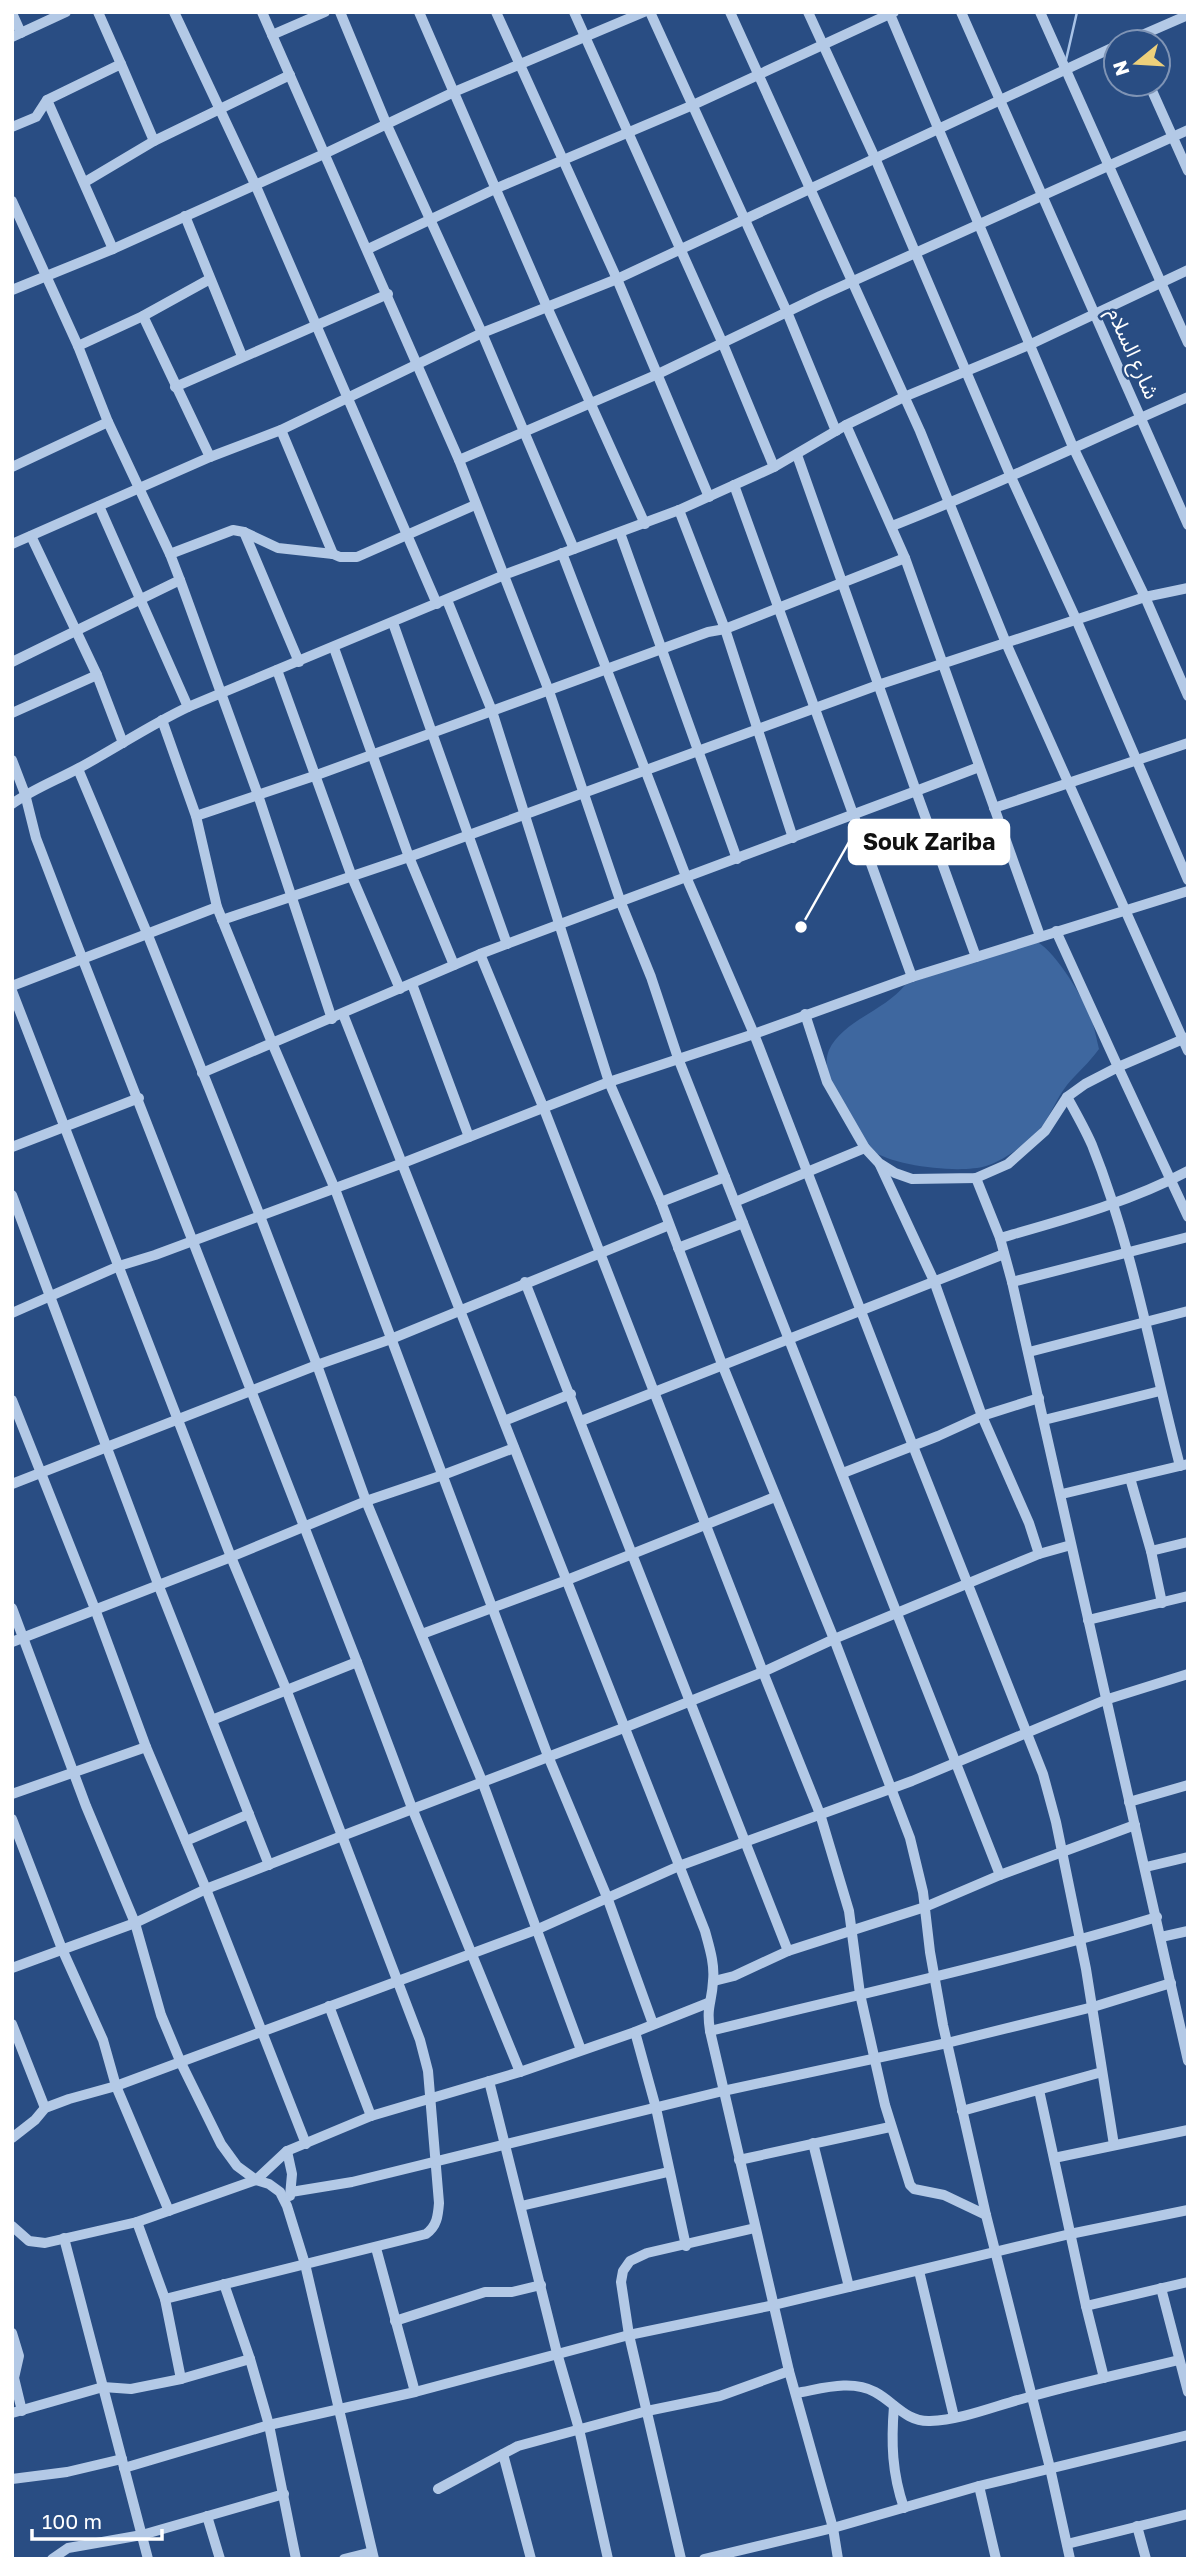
<svg xmlns="http://www.w3.org/2000/svg" width="1200" height="2571" font-family="'Golos Text','Noto Sans Arabic',sans-serif">
  <style>
    .green { fill: #3e679f }
    .lines { fill: none; stroke-linecap: round; stroke-linejoin: round }
    .stream { stroke: #a8c3e7; stroke-width: 2.5 }
    .minor { stroke: #b3c9e6; stroke-width: 10 }
    .labels { text-anchor: middle; dominant-baseline: central; stroke-width: 5; stroke-linejoin: round; paint-order: stroke }
    .street-label { font-size: 21px; fill: #fff; stroke: #294d83 }
    .leader { fill: none; stroke: #fff; stroke-width: 2.5 }
    .callout-dot { fill: #fff; stroke: #294d83; stroke-width: 2.5 }
    .callout { fill: #fff; stroke: #fff; stroke-width: 2.5 }
    .callout-label { font-size: 23px; text-anchor: middle; font-weight: bold; fill: #111 }
  </style>
  <rect width="100%" height="100%" fill="#294d83"/>
  <path class="green" d="M1033 940C1053 947 1080 993 1089 1013 1094 1024 1096 1037 1099 1049 1089 1063 1077 1073 1067 1085 1056 1099 1050 1117 1039 1130 1027 1144 1003 1161 986 1166 960 1174 893 1166 871 1150 859 1141 841 1105 835 1091 830 1078 823 1064 829 1050 842 1021 886 1010 905 985Z"/>
  <g class="lines">
    <polyline class="stream" points="1066,60 1077,12"/>
    <g class="minor">
      <polyline points="98,12 121,64"/>
      <polyline points="174,12 255,184 437,604"/>
      <polyline points="262,12 459,460 549,691 621,903 651,977 678,1058 1000,1875"/>
      <polyline points="340,12 386,123 482,333 574,549"/>
      <polyline points="419,12 547,307 645,524"/>
      <polyline points="496,12 617,279 709,497"/>
      <polyline points="574,12 723,344 774,467"/>
      <polyline points="650,12 787,312 836,431"/>
      <polyline points="730,12 920,431 1006,643 1188,1051"/>
      <polyline points="808,12 875,158 1011,477 1076,619 1188,880"/>
      <polyline points="889,12 1073,447 1145,597 1188,696"/>
      <polyline points="961,12 1188,525"/>
      <polyline points="1040,12 1188,343"/>
      <polyline points="12,13 21,33"/>
      <polyline points="272,35 325,12"/>
      <polyline points="12,37 66,12"/>
      <polyline points="1126,42 1188,15"/>
      <polyline points="1149,84 1188,171"/>
      <polyline points="47,100 113,249"/>
      <polyline points="12,127 36,117 47,100 121,64 154,141 290,75"/>
      <polyline points="85,182 154,141"/>
      <polyline points="12,201 78,346 108,422 170,554"/>
      <polyline points="185,216 242,356"/>
      <polyline points="368,249 497,188 693,105 894,12"/>
      <polyline points="12,290 113,249 324,154 454,92 644,12"/>
      <polyline points="143,316 210,457"/>
      <polyline points="78,346 143,316 210,279"/>
      <polyline points="175,387 388,294"/>
      <polyline points="846,425 905,558 1040,936"/>
      <polyline points="281,430 333,554"/>
      <polyline points="459,460 658,374 820,296 1188,130"/>
      <polyline points="12,467 108,422"/>
      <polyline points="734,485 912,977"/>
      <polyline points="99,506 188,707"/>
      <polyline points="679,510 725,629 793,838"/>
      <path d="M892 526C993 487 1089 440 1188 397"/>
      <polyline points="244,532 299,662"/>
      <polyline points="620,533 737,859"/>
      <polyline points="31,536 97,675 123,743"/>
      <polyline points="12,544 210,457 281,430 482,333 617,279 1116,46"/>
      <polyline points="562,553 687,879 754,1034 913,1446 1043,1774 1056,1822 1086,1969 1114,2145"/>
      <polyline points="180,580 258,795 332,1019"/>
      <polyline points="447,600 492,711 609,1082 661,1202 722,1364 834,1639 910,1838 923,1892 930,1952 943,2025 986,2215 1050,2468 1070,2559"/>
      <polyline points="393,623 507,944"/>
      <polyline points="334,648 409,857 454,965"/>
      <polyline points="12,662 180,580 170,554 233,530 244,532 278,548 333,554 340,557 357,557 475,505"/>
      <polyline points="277,670 352,877 400,989"/>
      <polyline points="12,713 97,675"/>
      <polyline points="162,720 196,816 217,907 273,1045 335,1189 548,1756 607,1897 653,2024"/>
      <polyline points="12,760 25,794 36,838 67,919 357,1662 412,1808 520,2072"/>
      <polyline points="78,769 147,933 260,1216 317,1365 366,1501 482,1781 581,2050"/>
      <path d="M12 804C33 789 57 780 79 768 116 748 150 725 188 707L509 573 679 510 774 467 846 425 904 397 1029 345 1188 270"/>
      <polyline points="994,808 1188,743"/>
      <polyline points="196,816 314,776 708,632 725,629 905,558"/>
      <polyline points="222,920 409,857 878,685 1145,597 1188,588"/>
      <polyline points="1056,931 1118,1067 1188,1037"/>
      <polyline points="480,954 544,1109 763,1672 820,1814 849,1911 860,1994 885,2105 910,2185 914,2189 944,2195 986,2215"/>
      <polyline points="976,957 916,791 979,767"/>
      <polyline points="412,984 469,1137"/>
      <polyline points="12,986 217,907"/>
      <path d="M12 991 231 1557 286 1689 420 2040 428 2071 439 2203C438 2216 437 2226 426 2234L165 2299"/>
      <path d="M343 1014 705 1931C709 1946 715 1964 713 1981 712 2003 706 2006 710 2031L789 2371 833 2528 838 2559"/>
      <polyline points="805,1014 827,1082 865,1148 879,1163 895,1173 912,1179 976,1178 1008,1164 1045,1131 1067,1097 1085,1084 1118,1067 1188,1217"/>
      <polyline points="202,1073 480,954 916,791 797,455"/>
      <path d="M1067 1097C1076 1113 1085 1129 1092 1145 1133 1248 1152 1359 1180 1466"/>
      <polyline points="12,1147 139,1098"/>
      <polyline points="880,1165 934,1281 982,1416 1029,1523 1039,1554"/>
      <polyline points="976,1178 1000,1238 1012,1282 1188,2061"/>
      <polyline points="12,1195 158,1584 269,1865"/>
      <polyline points="661,1202 725,1177"/>
      <polyline points="735,1202 865,1148"/>
      <path d="M1000 1238C1063 1220 1130 1202 1188 1171"/>
      <polyline points="678,1248 743,1223"/>
      <polyline points="525,1282 788,1951"/>
      <polyline points="1012,1282 1188,1237"/>
      <polyline points="12,1313 119,1266 155,1255 403,1163 609,1082 754,1034 912,977 1188,891"/>
      <polyline points="1029,1352 1188,1311"/>
      <polyline points="12,1400 95,1609 146,1747 206,1889 306,2144"/>
      <polyline points="1044,1420 1160,1391"/>
      <polyline points="504,1421 571,1394"/>
      <polyline points="581,1421 1004,1254"/>
      <polyline points="843,1473 938,1436 982,1416 1039,1398"/>
      <polyline points="1130,1478 1151,1551 1162,1603"/>
      <polyline points="12,1484 317,1365 391,1339 669,1225"/>
      <polyline points="1062,1494 1188,1464"/>
      <polyline points="1151,1551 1188,1542"/>
      <polyline points="12,1608 86,1806 135,1923 161,2015 181,2063 221,2144 237,2166 256,2180 269,2184 280,2192 287,2206 305,2264 374,2559"/>
      <polyline points="1088,1620 1188,1596"/>
      <polyline points="422,1634 567,1580 775,1497"/>
      <polyline points="12,1642 231,1557 366,1501 443,1475 514,1448"/>
      <polyline points="212,1720 357,1662"/>
      <polyline points="12,1794 146,1747"/>
      <polyline points="1129,1802 1188,1785"/>
      <polyline points="12,1819 62,1949 103,2040 116,2086 169,2211"/>
      <polyline points="186,1841 249,1814"/>
      <polyline points="1146,1867 1188,1857"/>
      <polyline points="1161,1937 1188,1931"/>
      <polyline points="12,1968 135,1923 206,1889 342,1836 626,1727 763,1672 834,1639 1039,1554 1071,1545"/>
      <polyline points="714,1981 734,1976 788,1951 925,1907 1000,1875 1135,1825"/>
      <polyline points="329,2006 371,2116"/>
      <polyline points="12,2024 45,2108"/>
      <path d="M710 2031C859 1994 1009 1962 1157 1917"/>
      <polyline points="635,2032 656,2108 686,2246"/>
      <polyline points="489,2081 557,2353 579,2429 608,2559"/>
      <polyline points="1039,2090 1086,2306 1104,2378"/>
      <polyline points="962,2111 1102,2072"/>
      <polyline points="12,2138 35,2120 45,2108 69,2099 116,2086 538,1929 679,1866 912,1781 1105,1700 1188,1674"/>
      <polyline points="813,2143 849,2287"/>
      <polyline points="287,2151 292,2174 290,2196"/>
      <polyline points="1054,2158 1188,2130"/>
      <polyline points="739,2160 890,2127"/>
      <polyline points="291,2192 352,2182 723,2091 947,2043 1093,2007 1171,1983"/>
      <polyline points="521,2206 668,2172"/>
      <polyline points="137,2222 165,2299 181,2379"/>
      <polyline points="12,2226 29,2241 45,2243 137,2222 256,2180 287,2151 371,2116 520,2072 635,2032 708,2003"/>
      <polyline points="64,2238 148,2559"/>
      <polyline points="376,2248 415,2392"/>
      <polyline points="919,2271 954,2417"/>
      <polyline points="224,2284 250,2359 269,2425 296,2559"/>
      <polyline points="1161,2288 1188,2392"/>
      <polyline points="1086,2306 1188,2282"/>
      <polyline points="395,2321 485,2292 512,2292 541,2285"/>
      <polyline points="12,2333 19,2356 14,2378 22,2411"/>
      <path d="M796 2393C821 2389 851 2379 875 2392 894 2402 906 2422 930 2421 963 2420 997 2405 1029 2397 1078 2383 1129 2372 1179 2360"/>
      <path d="M894 2406C891 2443 892 2473 904 2508"/>
      <polyline points="12,2413 103,2387 131,2389 181,2379 250,2359"/>
      <polyline points="503,2454 531,2559"/>
      <polyline points="124,2468 269,2425 415,2392 629,2335 774,2305 1070,2234 1188,2210"/>
      <polyline points="12,2479 67,2472 122,2459"/>
      <polyline points="979,2486 996,2559"/>
      <polyline points="438,2489 518,2446 647,2411 720,2396 789,2371"/>
      <polyline points="207,2516 220,2559"/>
      <polyline points="1137,2526 1146,2559"/>
      <polyline points="1067,2544 1188,2514"/>
      <polyline points="52,2559 68,2548 142,2535 284,2494"/>
      <polyline points="344,2559 372,2552"/>
      <polyline points="681,2559 629,2335 621,2282 623,2271 630,2261 647,2253 755,2228"/>
      <polyline points="704,2559 833,2528 979,2486 1188,2435"/>
    </g>
  </g>
  <g class="labels">
    <g class="street-label">
      <text transform="translate(1134 353) rotate(66)">شارع السلام</text>
    </g>
  </g>
  <path class="leader" d="M801 927L849 842"/>
  <circle class="callout-dot" cx="801" cy="927" r="7"/>
  <rect class="callout" x="849" y="820" width="160" height="44" rx="7"/>
  <g class="callout-label">
    <text x="929" y="850">Souk Zariba</text>
  </g>
  <rect width="1200" height="2571" fill="none" stroke="#ffffff" stroke-width="28"/>
  <g transform="translate(1137 63) rotate(252)"><circle r="33" fill="#294d83" stroke="#7f94b5" stroke-width="2"/>
  <path d="M0-5L12 26L0 18L-12 26Z" fill="#edd07b"/>
  <text y="-10" font-size="19" font-weight="bold" text-anchor="middle" fill="#ffffff">N</text>
  </g>
  <path d="M32 2529v10h130v-10" fill="none" stroke="#ffffff" stroke-width="3.5"/>
  <text x="42" y="2529" font-size="21" fill="#ffffff" stroke="#294d83" stroke-width="5" paint-order="stroke">100 m</text>
</svg>
